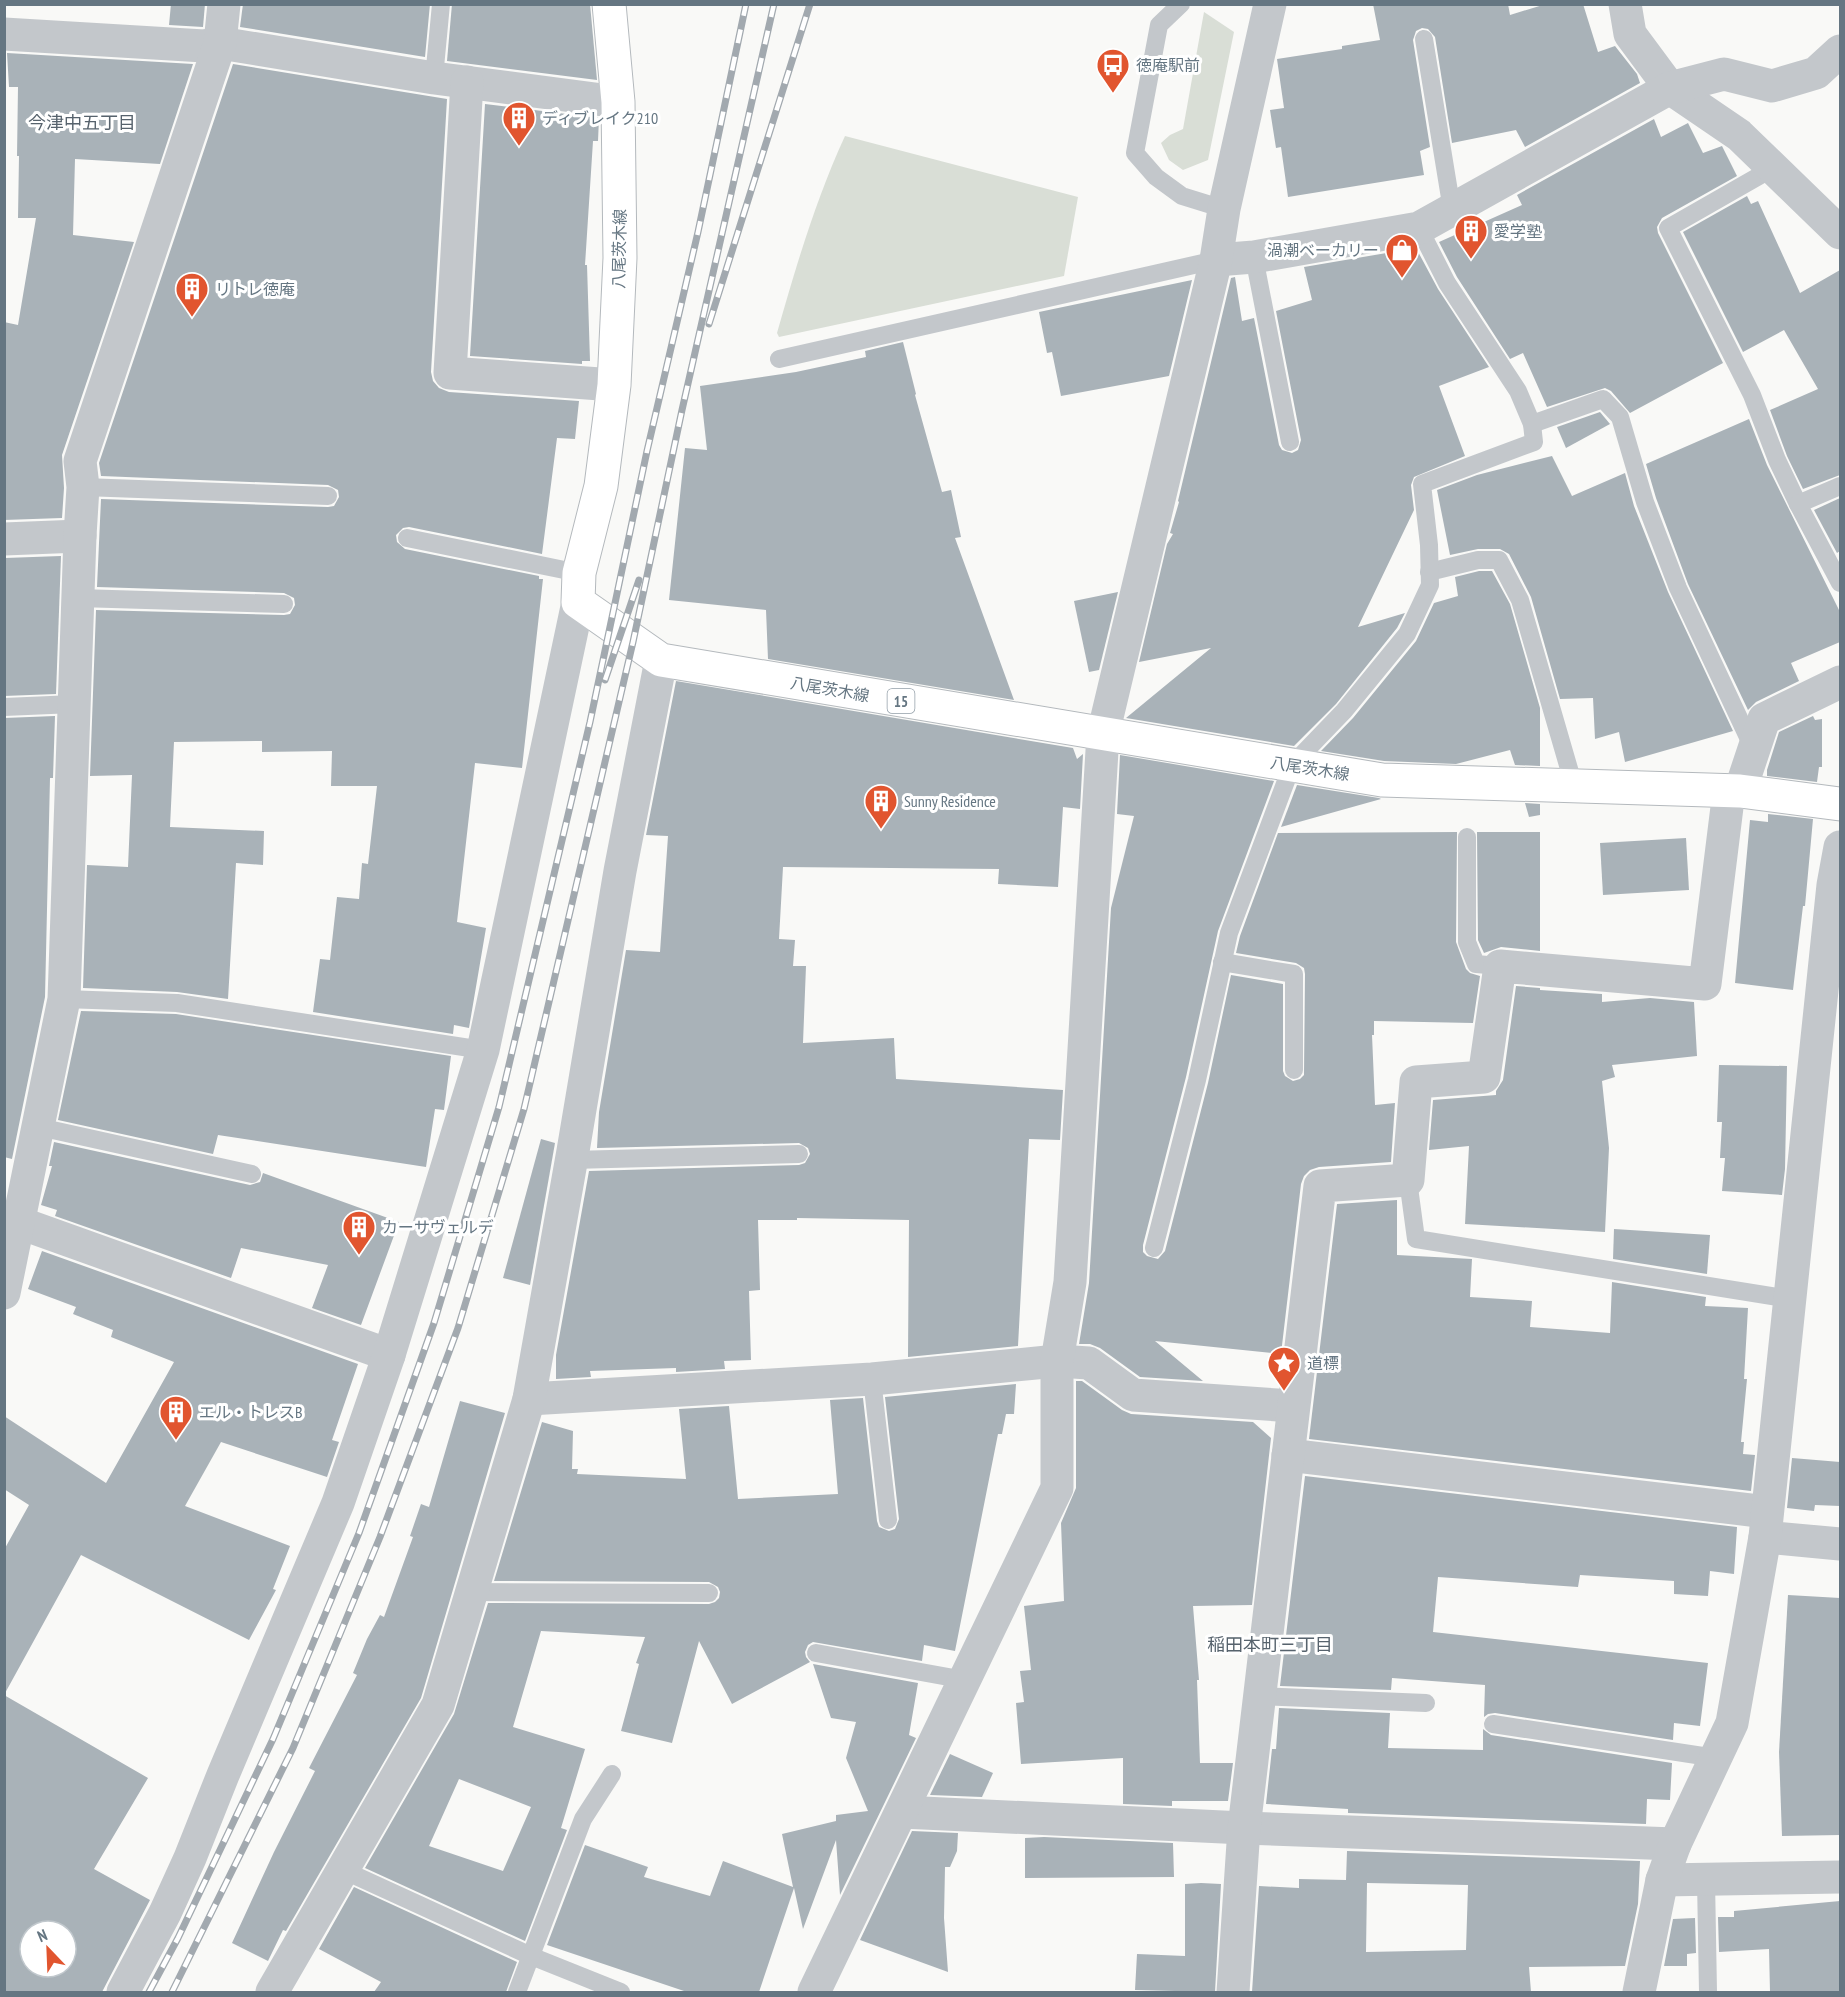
<svg xmlns="http://www.w3.org/2000/svg" width="1845" height="1997" font-family="'PT Sans Narrow','Noto Sans JP',sans-serif">
  <style>
    .green { fill: #d9ded6 }
    .building { fill: #a9b2b8; fill-rule: evenodd }
    .lines { fill: none; stroke-linecap: round; stroke-linejoin: round }
    .primary-casing { stroke: #b4b9bd; stroke-width: 35 }
    .lane { stroke: #c3c7cb; stroke-width: 18 }
    .street { stroke: #c3c7cb; stroke-width: 33 }
    .primary { stroke: #fff; stroke-width: 33 }
    .rail-casing { stroke: #a2a9af; stroke-width: 7 }
    .rail { stroke: #fff; stroke-width: 4.5; stroke-dasharray: 14; stroke-linecap: butt }
    .labels { text-anchor: middle; dominant-baseline: central; stroke-width: 6; stroke-linejoin: round; paint-order: stroke }
    .shield { fill: #fff; stroke: #939fa8; stroke-width: 1.5 }
    .shield-label { font-size: 15px; font-weight: bold; fill: #657682 }
    .poi-label { font-size: 16px; fill: #657682; stroke: #fff; text-anchor: start }
    .street-label { font-size: 16px; fill: #657682; stroke: #fff }
    .neighbourhood-label { font-size: 18px; fill: #57636d; stroke: #fff }
  </style>
  <rect width="100%" height="100%" fill="#f9f9f7"/>
  <g class="green">
    <polygon points="1204,12 1234,32 1208,160 1183,170 1169,160 1161,143 1170,135 1183,129"/>
    <path d="M845 136 1078 197 1064 276 779 337 777 333C796 266 816 199 845 136Z"/>
  </g>
  <g class="building">
    <polygon points="171,4 205,4 203,27 169,25"/>
    <polygon points="243,4 430,4 425,57 240,27"/>
    <polygon points="452,4 590,4 597,80 447,61"/>
    <polygon points="1373,4 1508,4 1510,15 1546,4 1583,4 1598,52 1615,46 1637,74 1640,83 1525,147 1516,130 1452,143 1435,37 1428,29 1422,28 1416,31 1413,40 1430,147 1420,151 1424,175 1288,197 1281,147 1276,148 1270,110 1284,108 1277,59 1342,49 1342,46 1380,40"/>
    <polygon points="7,53 193,64 160,164 75,159 73,235 134,242 62,455 64,488 62,518 4,520 4,322 18,325 36,218 18,218 19,156 17,156 18,87 9,87"/>
    <polygon points="233,64 447,99 431,372 433,381 439,388 449,392 579,401 575,439 557,438 542,554 409,527 403,528 396,535 397,542 405,549 539,576 539,579 543,579 522,768 475,763 457,922 486,928 469,1028 454,1025 453,1034 313,1012 320,959 330,960 337,897 359,899 362,863 368,864 377,786 331,786 332,751 262,752 262,741 174,742 170,827 264,831 263,865 236,863 228,999 177,992 83,988 87,865 128,867 132,775 90,776 96,610 284,615 290,614 295,605 294,598 284,593 97,587 101,499 328,507 334,506 339,497 338,490 328,485 101,476 99,463"/>
    <polygon points="485,104 599,118 598,141 593,141 585,265 587,265 590,361 582,361 582,364 470,356"/>
    <polygon points="1654,119 1661,137 1688,123 1703,153 1722,146 1737,176 1662,218 1657,227 1658,233 1723,363 1630,413 1611,391 1605,388 1547,407 1523,353 1510,359 1457,277 1439,242 1522,205 1517,195"/>
    <polygon points="1747,196 1751,204 1758,201 1800,293 1840,270 1840,475 1803,489 1787,456 1770,410 1818,389 1784,330 1743,352 1683,232"/>
    <polygon points="1416,248 1438,289 1489,367 1439,386 1465,456 1414,477 1411,485 1414,510 1358,627 1405,613 1397,628 1336,704 1294,746 1126,718 1211,648 1139,662 1167,544 1173,534 1170,533 1179,502 1178,501 1231,278 1235,277 1242,321 1254,318 1279,445 1282,450 1292,453 1298,450 1301,440 1276,311 1312,300 1304,267"/>
    <polygon points="1192,280 1169,376 1061,396 1052,352 1047,353 1039,312"/>
    <polygon points="903,342 916,394 915,395 942,492 951,490 961,537 955,538 1014,700 768,659 766,610 669,600 685,448 707,450 700,386 796,372 866,357 865,351"/>
    <polygon points="1600,412 1610,424 1566,448 1557,427"/>
    <polygon points="1749,419 1767,465 1840,612 1840,642 1791,663 1799,681 1756,702 1748,710 1688,584 1656,498 1646,464"/>
    <polygon points="1552,456 1572,496 1625,473 1634,506 1668,592 1733,731 1625,762 1619,732 1595,739 1593,698 1560,699 1531,597 1509,554 1500,549 1478,549 1450,555 1437,490 1477,475"/>
    <polygon points="1840,498 1840,551 1837,553 1814,510"/>
    <polygon points="61,556 56,694 4,696 5,558"/>
    <polygon points="1479,571 1492,571 1510,604 1540,708 1540,766 1515,765 1510,750 1456,764 1384,761 1321,751 1353,718 1416,641 1434,603 1458,596 1455,577"/>
    <polygon points="1118,592 1099,670 1089,672 1074,601"/>
    <polygon points="676,681 1073,748 1077,759 1083,754 1080,809 1063,807 1058,887 998,884 999,869 783,867 779,939 795,940 793,966 806,966 803,1043 894,1038 896,1079 1063,1090 1060,1140 1029,1139 1018,1346 908,1357 909,1220 797,1218 797,1220 758,1220 760,1290 749,1291 751,1360 724,1361 725,1369 676,1372 676,1368 590,1371 591,1377 556,1379 556,1355 589,1171 799,1165 805,1163 810,1154 808,1148 799,1143 597,1148 599,1112 626,950 660,952 668,836 646,835"/>
    <polygon points="55,716 53,778 50,778 45,997 12,1159 4,1157 4,718"/>
    <polygon points="1813,716 1815,720 1822,719 1822,767 1819,767 1817,782 1767,776 1767,770 1779,732"/>
    <polygon points="1120,755 1274,781 1218,931 1186,1077 1143,1245 1143,1252 1147,1256 1158,1259 1165,1251 1208,1083 1231,975 1283,984 1283,1071 1285,1076 1293,1081 1300,1079 1304,1075 1305,974 1304,968 1296,963 1236,953 1240,936 1278,833 1457,832 1456,942 1466,969 1470,973 1480,976 1473,1023 1374,1021 1374,1035 1372,1035 1375,1105 1395,1103 1391,1162 1319,1167 1310,1170 1304,1176 1301,1184 1281,1354 1155,1341 1203,1381 1140,1377 1100,1348 1090,1344 1079,1344 1089,1283 1111,908 1134,816 1117,814"/>
    <polygon points="1297,785 1379,798 1381,799 1281,827"/>
    <polygon points="1525,803 1540,804 1540,815 1529,817"/>
    <polygon points="1768,814 1813,819 1805,906 1803,906 1793,990 1735,983 1750,820 1768,822"/>
    <polygon points="1477,832 1540,832 1540,951 1501,947 1484,953 1478,940"/>
    <polygon points="1686,838 1689,890 1603,895 1600,843"/>
    <polygon points="1516,986 1540,988 1540,990 1602,994 1602,1002 1650,998 1694,1002 1697,1056 1612,1065 1615,1077 1602,1081 1609,1148 1605,1232 1465,1224 1469,1146 1429,1150 1433,1100 1496,1095 1496,1091 1503,1080"/>
    <polygon points="81,1011 176,1014 451,1056 444,1110 435,1109 426,1167 218,1135 213,1154 58,1120"/>
    <polygon points="1719,1065 1787,1066 1785,1169 1782,1195 1722,1191 1725,1158 1720,1158 1722,1122 1717,1122"/>
    <polygon points="541,1139 555,1143 530,1285 503,1278"/>
    <polygon points="54,1142 250,1185 260,1182 263,1173 399,1222 361,1325 312,1308 328,1265 241,1248 231,1278 55,1216 57,1210 41,1205 52,1166 49,1166"/>
    <polygon points="1397,1200 1397,1255 1472,1259 1470,1297 1532,1301 1530,1327 1610,1333 1612,1282 1706,1297 1705,1306 1748,1308 1744,1379 1747,1379 1741,1442 1744,1442 1743,1454 1755,1455 1751,1491 1309,1439 1337,1204"/>
    <polygon points="1614,1229 1710,1235 1707,1274 1613,1259"/>
    <polygon points="42,1251 358,1364 332,1440 339,1442 327,1477 221,1442 185,1506 290,1546 273,1589 276,1590 249,1640 81,1555 4,1695 4,1550 29,1505 4,1489 4,1416 106,1483 174,1362 111,1337 113,1330 73,1314 76,1307 28,1289"/>
    <polygon points="1076,1381 1082,1381 1122,1410 1131,1414 1253,1422 1271,1438 1252,1605 1193,1606 1199,1680 1197,1680 1200,1763 1233,1763 1228,1801 1172,1801 1172,1806 1123,1804 1123,1758 1021,1764 1016,1703 1024,1702 1020,1671 1031,1670 1024,1606 1064,1601 1061,1523 1076,1488"/>
    <path d="M1016 1384 1014 1414H1006L1002 1434H998L955 1651 924 1645 922 1661 813 1642 808 1645 805 1652 806 1657 810 1662 732 1704 699 1641 672 1743 621 1731 639 1664 636 1663 645 1637 541 1631 513 1727 585 1749 561 1828 567 1830 525 1941 365 1868 454 1714 488 1603 709 1604 715 1602 719 1598 720 1592 718 1587 709 1582 494 1581 542 1422 573 1431 572 1469H578L577 1474 686 1479 679 1409 729 1406 738 1499 838 1494 830 1400 863 1398 877 1521 879 1527 889 1531 895 1529 899 1519 885 1397ZM459 1779 531 1807 503 1871 429 1846Z"/>
    <polygon points="460,1401 505,1413 421,1698 286,1931 283,1930 268,1961 232,1943 274,1852 315,1771 309,1768 357,1675 353,1673 367,1639 380,1615 384,1617 413,1537 410,1536 421,1504 429,1507"/>
    <polygon points="1792,1458 1840,1462 1840,1506 1815,1505 1814,1511 1787,1508"/>
    <polygon points="1305,1476 1737,1527 1734,1574 1710,1571 1708,1596 1674,1594 1674,1581 1580,1575 1578,1587 1438,1577 1433,1632 1708,1663 1700,1726 1674,1723 1673,1740 1495,1713 1488,1714 1484,1717 1485,1685 1392,1678 1391,1690 1280,1686"/>
    <polygon points="1788,1595 1840,1598 1840,1835 1782,1836 1779,1752"/>
    <polygon points="813,1664 918,1683 909,1735 916,1738 840,1895 836,1840 803,1929 794,1888 759,1992 687,1992 547,1945 585,1845 648,1867 644,1877 710,1896 723,1861 793,1887 782,1834 836,1821 836,1815 868,1811 846,1758 856,1722 831,1718"/>
    <path d="M4 1695 148 1778 94 1869 150 1900 102 1992H4ZM30 1931H66V1967H30Z"/>
    <polygon points="1279,1708 1390,1713 1388,1748 1483,1750 1483,1729 1491,1735 1672,1763 1670,1800 1647,1799 1646,1824 1348,1813 1348,1809 1266,1804 1272,1749 1276,1749"/>
    <polygon points="950,1754 993,1773 982,1797 930,1795"/>
    <polygon points="912,1831 958,1833 957,1851 950,1867 945,1867 944,1918 948,1972 860,1940"/>
    <polygon points="1044,1837 1173,1843 1174,1877 1025,1878 1025,1838"/>
    <path d="M1347 1851 1640 1861 1638 1904 1625 1966 1529 1967 1531 1992H1252L1259 1886 1299 1888V1879L1346 1880ZM1367 1883 1468 1885 1466 1950 1366 1952Z"/>
    <polygon points="1201,1883 1221,1884 1215,1992 1135,1990 1137,1954 1185,1956 1185,1884"/>
    <polygon points="354,1887 517,1962 506,1992 374,1992 381,1982 319,1949"/>
    <polygon points="1840,1901 1840,1992 1770,1992 1769,1949 1719,1952 1718,1917 1734,1917 1734,1911"/>
    <polygon points="1695,1918 1696,1953 1687,1954 1687,1966 1664,1966 1673,1919"/>
  </g>
  <g class="lines">
    <g class="primary-casing">
      <polyline id="primary" points="609,4 618,102 620,258 614,385 601,486 579,573 578,602 661,660 1382,780 1740,791 1840,804"/>
    </g>
    <g class="lane">
      <polyline points="1181,4 1159,25 1135,153 1156,177 1182,196 1224,209"/>
      <polyline points="1424,39 1452,210"/>
      <polyline points="434,78 441,4"/>
      <polyline points="1773,168 1668,228 1752,395 1777,460 1798,504 1840,583"/>
      <polyline points="1254,257 1290,442"/>
      <polyline points="779,359 1216,260"/>
      <polyline points="1532,424 1603,399 1620,417 1645,502 1678,588 1754,750"/>
      <polyline points="83,487 328,496"/>
      <polyline points="1798,504 1840,486"/>
      <polyline points="407,538 579,573"/>
      <polyline points="1429,572 1478,560 1499,560 1520,600 1574,786"/>
      <polyline points="78,598 284,604"/>
      <polyline points="4,707 74,704"/>
      <polyline points="1467,837 1467,942 1476,964 1500,966"/>
      <polyline points="1222,962 1294,974 1294,1070"/>
      <polyline points="64,999 177,1003 483,1050"/>
      <polyline points="39,1127 252,1174"/>
      <polyline points="572,1160 799,1154"/>
      <polyline points="1408,1180 1416,1239 1790,1299"/>
      <polyline points="1154,1248 1197,1080 1229,933 1292,765 1344,711 1407,634 1430,585 1429,545 1422,484 1534,442 1532,424 1518,391 1447,283 1419,228"/>
      <polyline points="872,1379 888,1520"/>
      <polyline points="471,1592 709,1593"/>
      <polyline points="816,1653 965,1680"/>
      <polyline points="1259,1696 1426,1703"/>
      <polyline points="1493,1724 1716,1758"/>
      <polyline points="343,1870 531,1956 621,1992"/>
      <polyline points="1706,1880 1708,1992"/>
      <polyline points="517,1992 583,1819 612,1774"/>
    </g>
    <g class="street">
      <polyline points="1625,4 1630,34 1670,88 1739,135 1840,233"/>
      <polyline points="4,34 204,46 220,43 434,78 618,102"/>
      <polyline points="467,82 450,373 614,385"/>
      <polyline points="1216,260 1254,257 1419,228 1670,88 1724,74 1772,86 1816,73 1840,51"/>
      <polyline points="4,539 80,536"/>
      <polyline points="1740,791 1764,719 1840,682"/>
      <polyline points="20,1223 389,1355"/>
      <polyline points="4,1293 64,999 80,536 83,487 80,461 220,43 224,4"/>
      <polyline points="529,1399 872,1379 1057,1361 1089,1363 1133,1395 1293,1406"/>
      <polyline points="1288,1455 1767,1512"/>
      <polyline points="1765,1537 1840,1544"/>
      <polyline points="902,1812 1244,1828 1675,1844"/>
      <polyline points="1662,1880 1840,1877"/>
      <polyline points="123,1992 165,1913 190,1858 223,1775 338,1503 389,1355 483,1050 578,602"/>
      <polyline points="272,1992 438,1705 529,1399 573,1151 620,871 661,660"/>
      <polyline points="814,1992 1057,1488 1057,1361 1070,1282 1103,734 1216,260 1224,209 1270,4"/>
      <polyline points="1233,1992 1244,1828 1320,1186 1408,1180 1416,1082 1484,1077 1500,966 1705,984 1729,791"/>
      <polyline points="1639,1992 1662,1880 1675,1844 1732,1723 1765,1537 1833,885 1840,847"/>
    </g>
    <use href="#primary" class="primary"/>
    <g class="rail-casing">
      <g id="rail">
        <polyline points="709,324 810,4"/>
        <polyline points="605,680 639,580"/>
        <polyline points="149,1992 178,1938 273,1739 359,1533 434,1323 499,1107 590,722 647,451 698,232 746,4"/>
        <polyline points="172,1992 293,1748 380,1537 458,1328 524,1109 633,642 682,410 774,4"/>
      </g>
    </g>
    <use href="#rail" class="rail"/>
  </g>
  <defs>
    <g id="bus-pin" transform="scale(1.725)"><path d="M0 17L-7.5 6A9.5 9.5 0 1 1 7.5 6Z" fill="#e1552f" stroke="#fff"/><path d="M-5-6H5V4H4V6H2V4H-2V6H-4V4H-5ZM-3.5-4V0h7V-4ZM-3.5 1.2v1.5H-2V1.2ZM2 1.2v1.5H3.5V1.2Z" fill="#fff"/></g>
    <g id="building-pin" transform="scale(1.725)"><path d="M0 17L-7.5 6A9.5 9.5 0 1 1 7.5 6Z" fill="#e1552f" stroke="#fff"/><path d="M-4-6H4V6H1V3H-1V6H-4ZM-2.5-4.3h1.7v1.8h-1.7ZM.8-4.3h1.7v1.8H.8ZM-2.5-1h1.7V.8h-1.7ZM.8-1h1.7V.8H.8Z" fill="#fff"/></g>
    <g id="shop-pin" transform="scale(1.725)"><path d="M0 17L-7.5 6A9.5 9.5 0 1 1 7.5 6Z" fill="#e1552f" stroke="#fff"/><path d="M-5-2.5h2.3a2.7 3.5 0 0 1 5.4 0H5L5.5 6h-11ZM-1.5-2.5h3a1.5 2.3 0 0 0-3 0Z" fill="#fff"/></g>
    <g id="sight-pin" transform="scale(1.725)"><path d="M0 17L-7.5 6A9.5 9.5 0 1 1 7.5 6Z" fill="#e1552f" stroke="#fff"/><path d="M0-6L1.8-2.2L6-1.7L2.9 1.2L3.7 5.4L0 3.3L-3.7 5.4L-2.9 1.2L-6-1.7L-1.8-2.2Z" fill="#fff"/></g>
  </defs>
  <g fill-rule="evenodd">
    <use href="#bus-pin" x="1113" y="65"/>
    <use href="#building-pin" x="519" y="118"/>
    <use href="#building-pin" x="1471" y="231"/>
    <use href="#shop-pin" x="1402" y="250"/>
    <use href="#building-pin" x="192" y="289"/>
    <use href="#building-pin" x="881" y="801"/>
    <use href="#building-pin" x="359" y="1227"/>
    <use href="#sight-pin" x="1284" y="1363"/>
    <use href="#building-pin" x="176" y="1412"/>
  </g>
  <g class="labels">
    <rect class="shield" x="887.5" y="689" width="27" height="24" rx="4.5"/>
    <g class="shield-label">
      <text x="901" y="701">15</text>
    </g>
    <g class="poi-label">
      <text x="1136" y="65">徳庵駅前</text>
      <text x="542" y="118">ディブレイク210</text>
      <text x="1494" y="231">愛学塾</text>
      <text x="1379" y="250" text-anchor="end">渦潮ベーカリー</text>
      <text x="215" y="289">リトレ徳庵</text>
      <text x="904" y="801">Sunny Residence</text>
      <text x="382" y="1227">カーサヴェルデ</text>
      <text x="1307" y="1363">道標</text>
      <text x="199" y="1412">エル・トレスB</text>
    </g>
    <g class="street-label">
      <text transform="translate(619 249) rotate(-89)">八尾茨木線</text>
      <text transform="translate(830 689) rotate(10)">八尾茨木線</text>
      <text transform="translate(1310 768) rotate(9)">八尾茨木線</text>
    </g>
    <g class="neighbourhood-label">
      <text x="82" y="122">今津中五丁目</text>
      <text x="1270" y="1644">稲田本町三丁目</text>
    </g>
  </g>
  <rect width="1845" height="1997" fill="none" stroke="#657682" stroke-width="12"/>
  <g transform="translate(48 1949) rotate(337)"><circle r="28" fill="#ffffff" stroke="#c1c8cd" stroke-width="1.5"/>
  <path d="M0-4.5L10 22L0 15L-10 22Z" fill="#e1552f"/>
  <text y="-9" font-size="16" font-weight="bold" text-anchor="middle" fill="#657682">N</text>
  </g>
</svg>
